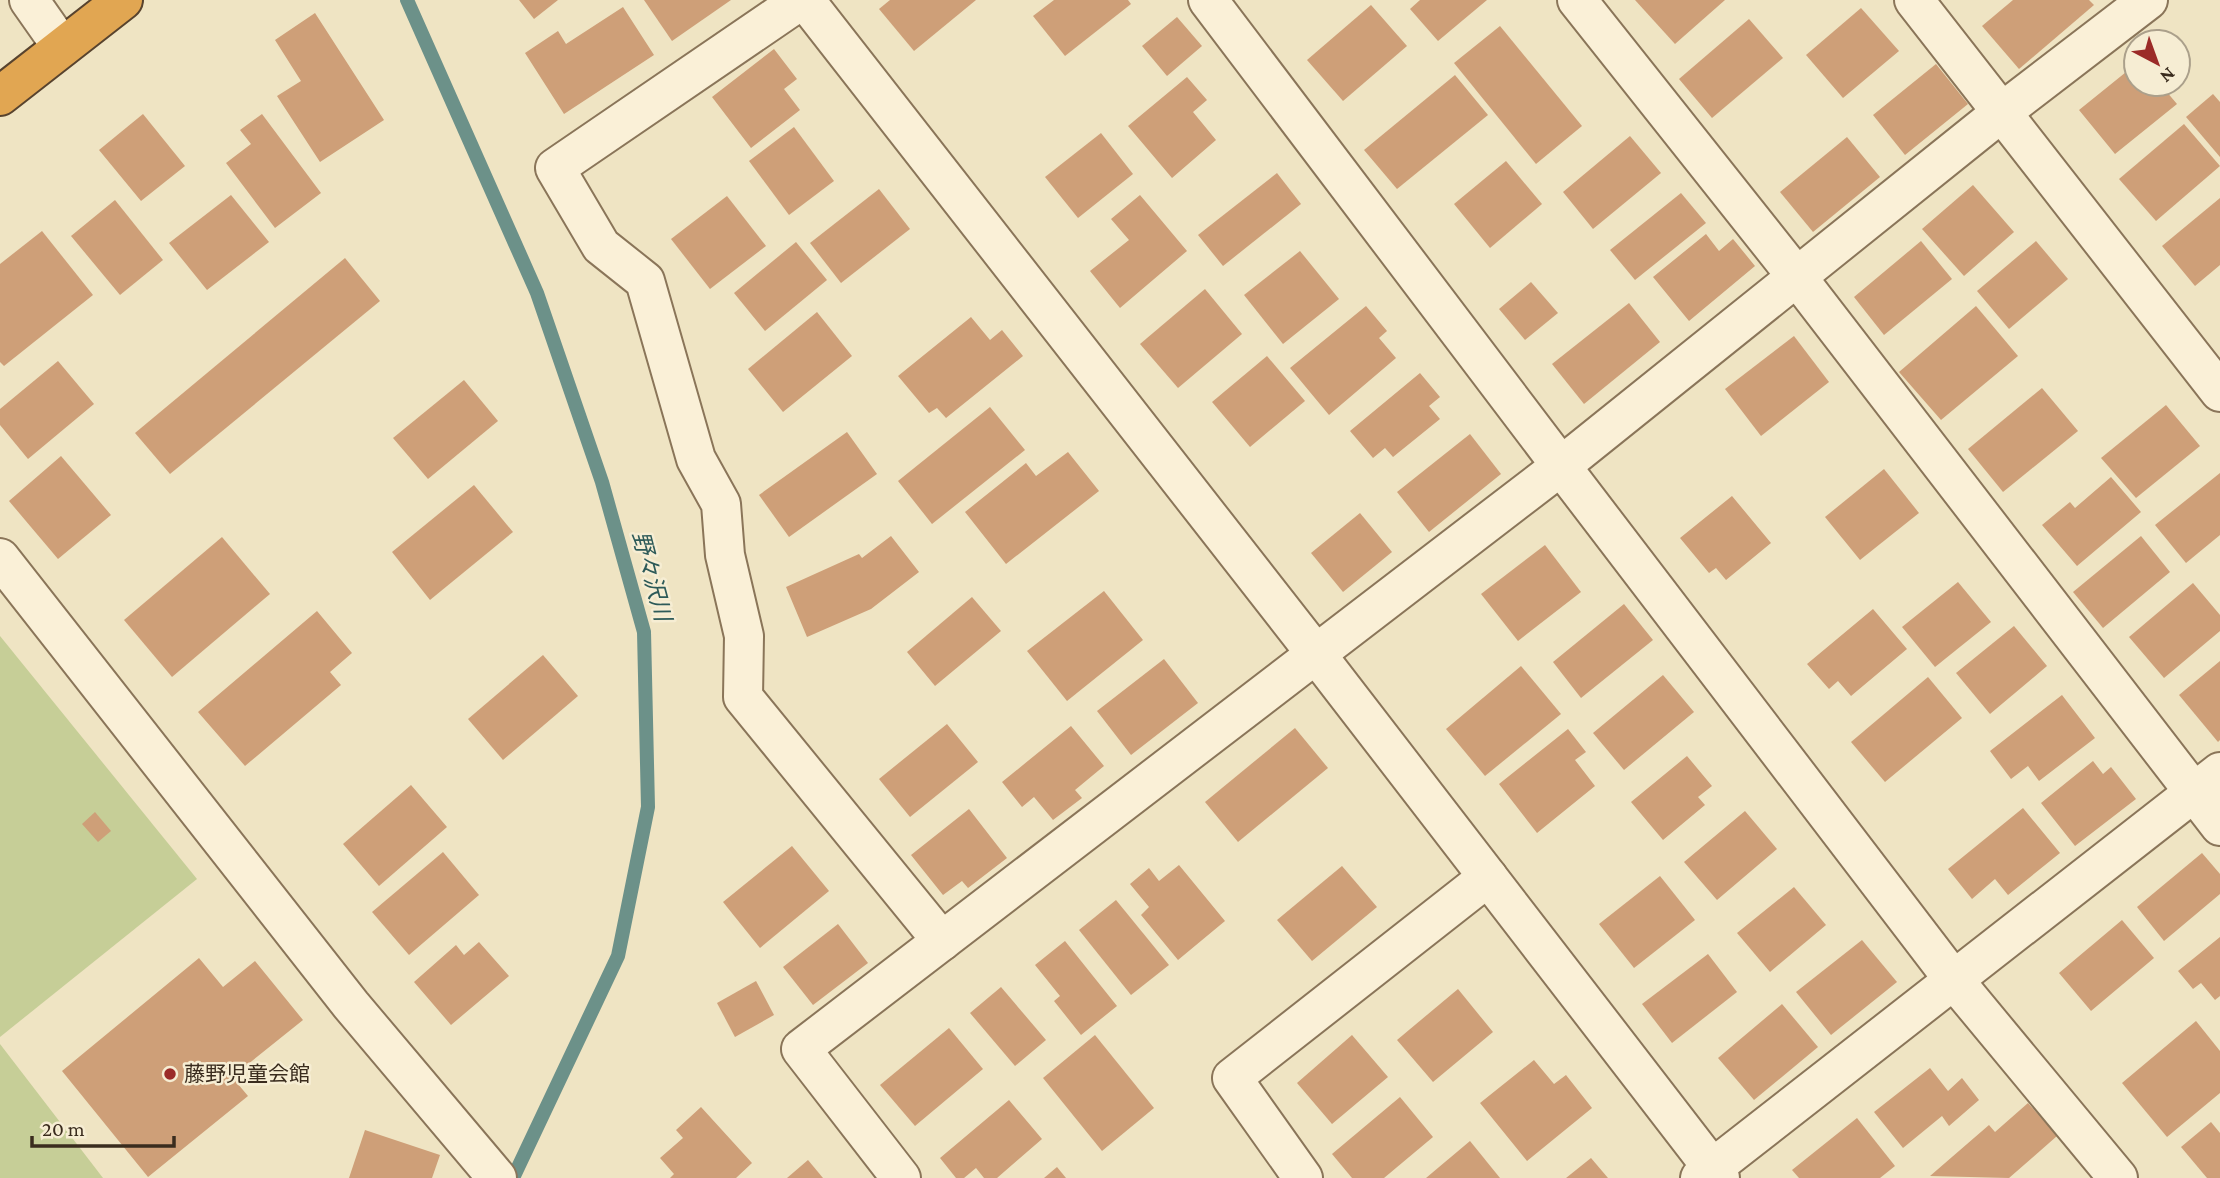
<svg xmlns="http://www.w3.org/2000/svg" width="2220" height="1178" font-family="'Crimson Pro','Noto Sans JP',serif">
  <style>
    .green { fill: #c6ce97 }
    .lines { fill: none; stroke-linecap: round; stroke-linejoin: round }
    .stream { stroke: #6c9189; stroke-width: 14 }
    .building { fill: #ce9f78 }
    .minor-casing { stroke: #8a7559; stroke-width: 42 }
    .highway-casing { stroke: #58432e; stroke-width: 42 }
    .minor { stroke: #faf0d7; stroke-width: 38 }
    .highway { stroke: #e1a652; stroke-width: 38 }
    .poi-dot { fill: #9b2b28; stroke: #f6edd3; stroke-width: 2.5 }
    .labels { text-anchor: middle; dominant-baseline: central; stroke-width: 5; stroke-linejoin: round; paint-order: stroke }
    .poi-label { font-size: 21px; fill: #3a2c1e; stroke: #f6edd3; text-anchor: start }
    .water-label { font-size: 23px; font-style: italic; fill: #2d5a58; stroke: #f6edd3 }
  </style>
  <rect width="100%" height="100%" fill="#efe4c3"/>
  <g class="green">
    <polygon points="0,636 197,879 0,1037"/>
    <polygon points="0,1044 103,1178 0,1178"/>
  </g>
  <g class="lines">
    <polyline class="stream" points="407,0 537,293 602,482 644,632 648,807 618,956 513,1178"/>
  </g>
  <g class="building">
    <polygon points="519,0 558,0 534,19"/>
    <polygon points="644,0 731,0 672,41"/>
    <polygon points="890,0 976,0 914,51 879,9"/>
    <polygon points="1054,0 1128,0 1131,4 1065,56 1033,16"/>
    <polygon points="1420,0 1487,0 1438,41 1410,9"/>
    <polygon points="1635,0 1725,0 1675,44"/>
    <polygon points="2013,0 2089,0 2094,5 2019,69 1982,26"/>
    <polygon points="1371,5 1407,46 1343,101 1307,60"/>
    <polygon points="623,7 654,55 564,114 525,53 558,31 566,44"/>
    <polygon points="1861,8 1899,51 1843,98 1806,55"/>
    <polygon points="315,13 384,120 320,162 277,96 301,81 275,40"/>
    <polygon points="1177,17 1202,46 1167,76 1142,46"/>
    <polygon points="1749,19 1783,58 1712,118 1679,79"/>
    <polygon points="1500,26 1582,126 1536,164 1454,63"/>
    <polygon points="774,49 797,79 784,89 800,110 751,148 712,97"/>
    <polygon points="1936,64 1968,104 1905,155 1873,115"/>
    <polygon points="2136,64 2136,84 2160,84 2177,104 2115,154 2079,110"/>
    <polygon points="1455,75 1488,115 1397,189 1364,150"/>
    <polygon points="1187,77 1207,100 1193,112 1216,140 1172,178 1128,126"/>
    <polygon points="2213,94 2220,102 2220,157 2186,117"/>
    <polygon points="143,114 185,166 141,201 99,150"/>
    <polygon points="262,114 321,193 275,228 226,163 251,144 240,130"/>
    <polygon points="2184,124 2220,166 2156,221 2119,179"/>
    <polygon points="794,127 834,181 789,215 749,161"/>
    <polygon points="1101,133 1133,174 1078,218 1045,177"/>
    <polygon points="1630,136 1661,173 1593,229 1563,192"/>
    <polygon points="1847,137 1880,177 1813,232 1780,192"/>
    <polygon points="1506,161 1542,204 1490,248 1454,204"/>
    <polygon points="1277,173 1301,204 1223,266 1198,235"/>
    <polygon points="1973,185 2014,232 1964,276 1922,229"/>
    <polygon points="879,189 910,229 841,283 810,243"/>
    <polygon points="1681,193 1706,223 1635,280 1610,250"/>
    <polygon points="231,195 269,242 207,290 169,243"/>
    <polygon points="1140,195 1187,251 1120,308 1090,271 1129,240 1111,219"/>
    <polygon points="727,196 766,246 710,289 671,239"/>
    <polygon points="2220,198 2220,265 2195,286 2162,246"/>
    <polygon points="115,200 163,260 120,295 71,236"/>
    <polygon points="42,231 93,295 4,366 0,362 0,264"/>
    <polygon points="1706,234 1719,251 1733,239 1755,266 1689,321 1653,277"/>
    <polygon points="1921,241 1952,279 1884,335 1854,297"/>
    <polygon points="2036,241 2068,279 2009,329 1977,291"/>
    <polygon points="796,242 827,280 765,331 734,293"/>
    <polygon points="1300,251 1339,299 1283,344 1244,295"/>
    <polygon points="345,258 380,301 170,474 135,433"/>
    <polygon points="1531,282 1558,313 1525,340 1499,309"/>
    <polygon points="1205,289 1242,334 1178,388 1140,344"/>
    <polygon points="1629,303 1660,342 1584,404 1552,364"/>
    <polygon points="1366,306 1387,331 1379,338 1396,358 1329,415 1290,368"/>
    <polygon points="1976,306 2018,356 1941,420 1899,372"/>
    <polygon points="817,312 852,356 783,412 748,369"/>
    <polygon points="971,317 990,340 1002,330 1023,356 946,418 937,408 929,413 898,376"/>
    <polygon points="1794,336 1829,382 1761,436 1725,389"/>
    <polygon points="1267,356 1305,401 1250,447 1212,402"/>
    <polygon points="58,361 94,404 28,459 0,425 0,409"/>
    <polygon points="1420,373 1440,397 1429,406 1440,419 1393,457 1385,448 1373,458 1350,431"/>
    <polygon points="464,380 498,421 428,479 393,438"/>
    <polygon points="2042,388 2078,431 2003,492 1968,449"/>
    <polygon points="2166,405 2200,446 2136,498 2101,458"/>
    <polygon points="990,407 1025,450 932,524 898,481"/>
    <polygon points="847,432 877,474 789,537 759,495"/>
    <polygon points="1470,434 1501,474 1429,532 1397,492"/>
    <polygon points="1068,452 1099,491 1006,564 965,512 1026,463 1036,476"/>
    <polygon points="61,456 111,515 58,559 9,501"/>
    <polygon points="1884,469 1919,513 1860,560 1825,517"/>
    <polygon points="2220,473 2220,535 2186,563 2155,525"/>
    <polygon points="2111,477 2141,512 2077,566 2042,525 2070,502 2075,508"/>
    <polygon points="474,485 513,532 430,600 392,552"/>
    <polygon points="1732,496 1771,543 1726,580 1716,568 1709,573 1680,538"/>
    <polygon points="1360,513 1392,552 1343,592 1311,553"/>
    <polygon points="891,536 919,572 871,609 807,637 786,587 859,554 862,558"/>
    <polygon points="2141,536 2170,572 2103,628 2073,592"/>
    <polygon points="222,537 270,594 172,677 124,620"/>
    <polygon points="1545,545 1581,592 1518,641 1481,594"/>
    <polygon points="1958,582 1991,622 1935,667 1902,627"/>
    <polygon points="2193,583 2220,615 2220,631 2164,678 2129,637"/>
    <polygon points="1104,591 1143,640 1067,701 1027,651"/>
    <polygon points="972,597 1001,631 935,686 907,652"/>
    <polygon points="1624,604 1653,640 1581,698 1553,662"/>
    <polygon points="1873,609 1907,649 1851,696 1838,681 1829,689 1807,664"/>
    <polygon points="317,611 352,653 330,672 341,685 245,766 198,712"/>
    <polygon points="2014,626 2047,666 1990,714 1956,673"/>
    <polygon points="543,655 578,696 503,760 468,719"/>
    <polygon points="1164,659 1198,703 1131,755 1097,711"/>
    <polygon points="2220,661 2220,740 2218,742 2179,695"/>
    <polygon points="1521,666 1561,714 1485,776 1446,729"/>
    <polygon points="1663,675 1694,712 1624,770 1593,733"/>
    <polygon points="1928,677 1962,718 1885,782 1851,742"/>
    <polygon points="2062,695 2095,738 2039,781 2028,766 2011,779 1990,751"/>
    <polygon points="947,724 978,762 910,817 879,779"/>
    <polygon points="1071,726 1104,766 1075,790 1082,798 1053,820 1034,797 1022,807 1002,782"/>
    <polygon points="1295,728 1328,768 1238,842 1205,802"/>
    <polygon points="1568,729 1586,752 1575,760 1595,786 1537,833 1499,784"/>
    <polygon points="1687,756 1712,786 1698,797 1705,805 1663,840 1631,802"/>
    <polygon points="2093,761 2103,774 2111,767 2136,799 2075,846 2041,803"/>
    <polygon points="411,785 447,827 379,886 343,844"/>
    <polygon points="2023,808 2060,853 2008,895 1995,879 1972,899 1948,869"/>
    <polygon points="969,809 1007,858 968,888 962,881 943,895 911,855"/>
    <polygon points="1745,811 1777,849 1717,900 1684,862"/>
    <polygon points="95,812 111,831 98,842 82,824"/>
    <polygon points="792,846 829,891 760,948 723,902"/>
    <polygon points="443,852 479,895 409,955 372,912"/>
    <polygon points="2202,853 2220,874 2220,894 2164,941 2137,907"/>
    <polygon points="1179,865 1225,921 1178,960 1141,915 1149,907 1130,884 1149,868 1159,881"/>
    <polygon points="1342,866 1377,907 1312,961 1277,920"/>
    <polygon points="1660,876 1695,920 1634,968 1599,924"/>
    <polygon points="1794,887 1826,925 1770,972 1737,933"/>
    <polygon points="1116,900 1169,965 1131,995 1079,930"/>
    <polygon points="2122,920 2154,958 2091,1011 2059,973"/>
    <polygon points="838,924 868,963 813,1005 783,967"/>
    <polygon points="2220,937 2220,996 2215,1000 2201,983 2193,989 2178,971"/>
    <polygon points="1862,940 1897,982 1831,1035 1796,992"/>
    <polygon points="1065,941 1117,1006 1081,1035 1054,1001 1060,996 1035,965"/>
    <polygon points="479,942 509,976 451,1025 414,982 456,945 464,955"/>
    <polygon points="1708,954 1737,992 1672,1043 1642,1004"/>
    <polygon points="199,958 223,987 255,961 303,1020 232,1077 248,1096 148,1177 62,1071"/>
    <polygon points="756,981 774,1015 735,1037 717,1003"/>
    <polygon points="1001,987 1046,1040 1015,1066 970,1013"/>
    <polygon points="1458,989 1493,1032 1433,1082 1397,1040"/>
    <polygon points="1782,1004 1818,1047 1754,1100 1718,1058"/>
    <polygon points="2196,1021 2220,1051 2220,1093 2167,1137 2122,1083"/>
    <polygon points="949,1028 983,1069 915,1126 880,1085"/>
    <polygon points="1095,1035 1154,1108 1102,1151 1043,1078"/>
    <polygon points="1352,1035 1388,1077 1332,1124 1297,1083"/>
    <polygon points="1534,1060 1554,1084 1566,1075 1592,1108 1527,1161 1480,1103"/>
    <polygon points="1930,1068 1948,1091 1962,1078 1979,1100 1949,1126 1942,1116 1903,1148 1874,1112"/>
    <polygon points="1400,1097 1433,1137 1384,1178 1352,1178 1332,1154"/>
    <polygon points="1009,1100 1042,1139 997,1178 984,1178 976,1168 964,1178 956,1178 940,1158"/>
    <polygon points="2028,1103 2057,1136 2009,1178 1930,1176 1989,1125 1995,1132"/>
    <polygon points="701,1107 752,1163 736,1178 670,1178 674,1174 660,1158 683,1138 676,1130"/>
    <polygon points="1857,1118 1895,1166 1880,1178 1799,1178 1792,1170"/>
    <polygon points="2211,1122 2220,1133 2220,1178 2207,1178 2181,1147"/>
    <polygon points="365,1130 440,1155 432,1178 349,1178"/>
    <polygon points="1470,1141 1500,1178 1426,1178"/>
    <polygon points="1591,1158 1608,1178 1566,1178"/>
    <polygon points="808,1160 823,1178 787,1178"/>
    <polygon points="1057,1167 1066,1178 1044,1178"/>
  </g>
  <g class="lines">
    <g class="minor-casing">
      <g id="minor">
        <polyline points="29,0 62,47"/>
        <polyline points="801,0 555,168 601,246 645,281 696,459 721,504 725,555 744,636 743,697 942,941"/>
        <polyline points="805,0 1316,654 1720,1178"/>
        <polyline points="1208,0 1561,466 1953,979 2118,1178"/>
        <polyline points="1577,0 1797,277 2220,826"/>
        <polyline points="1914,0 2220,392"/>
        <polyline points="0,558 351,1005 497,1178"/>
        <polyline points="901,1178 801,1049 1561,466 2002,112 2148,0"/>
        <polyline points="1303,1178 1232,1078 1488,877"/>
        <polyline points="1700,1178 2220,772"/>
      </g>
    </g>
    <g class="highway-casing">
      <polyline id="highway" points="0,96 123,0"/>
    </g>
    <use href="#minor" class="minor"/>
    <use href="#highway" class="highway"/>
  </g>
  <circle class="poi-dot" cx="170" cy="1074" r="7"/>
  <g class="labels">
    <g class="poi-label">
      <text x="184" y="1074">藤野児童会館</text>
    </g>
    <g class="water-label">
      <text transform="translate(652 576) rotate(75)">野々沢川</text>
    </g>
  </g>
  <g transform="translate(2157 63) rotate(139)"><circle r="33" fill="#f6edd3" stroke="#aba08b" stroke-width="2"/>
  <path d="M0-5L12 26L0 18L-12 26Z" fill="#9b2b28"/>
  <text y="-10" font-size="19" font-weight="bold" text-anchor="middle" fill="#3a2c1e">N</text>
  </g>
  <path d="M32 1136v10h142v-10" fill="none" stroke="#3a2c1e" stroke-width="3.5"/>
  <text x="42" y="1136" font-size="21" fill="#3a2c1e" stroke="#f6edd3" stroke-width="5" paint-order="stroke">20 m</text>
</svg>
